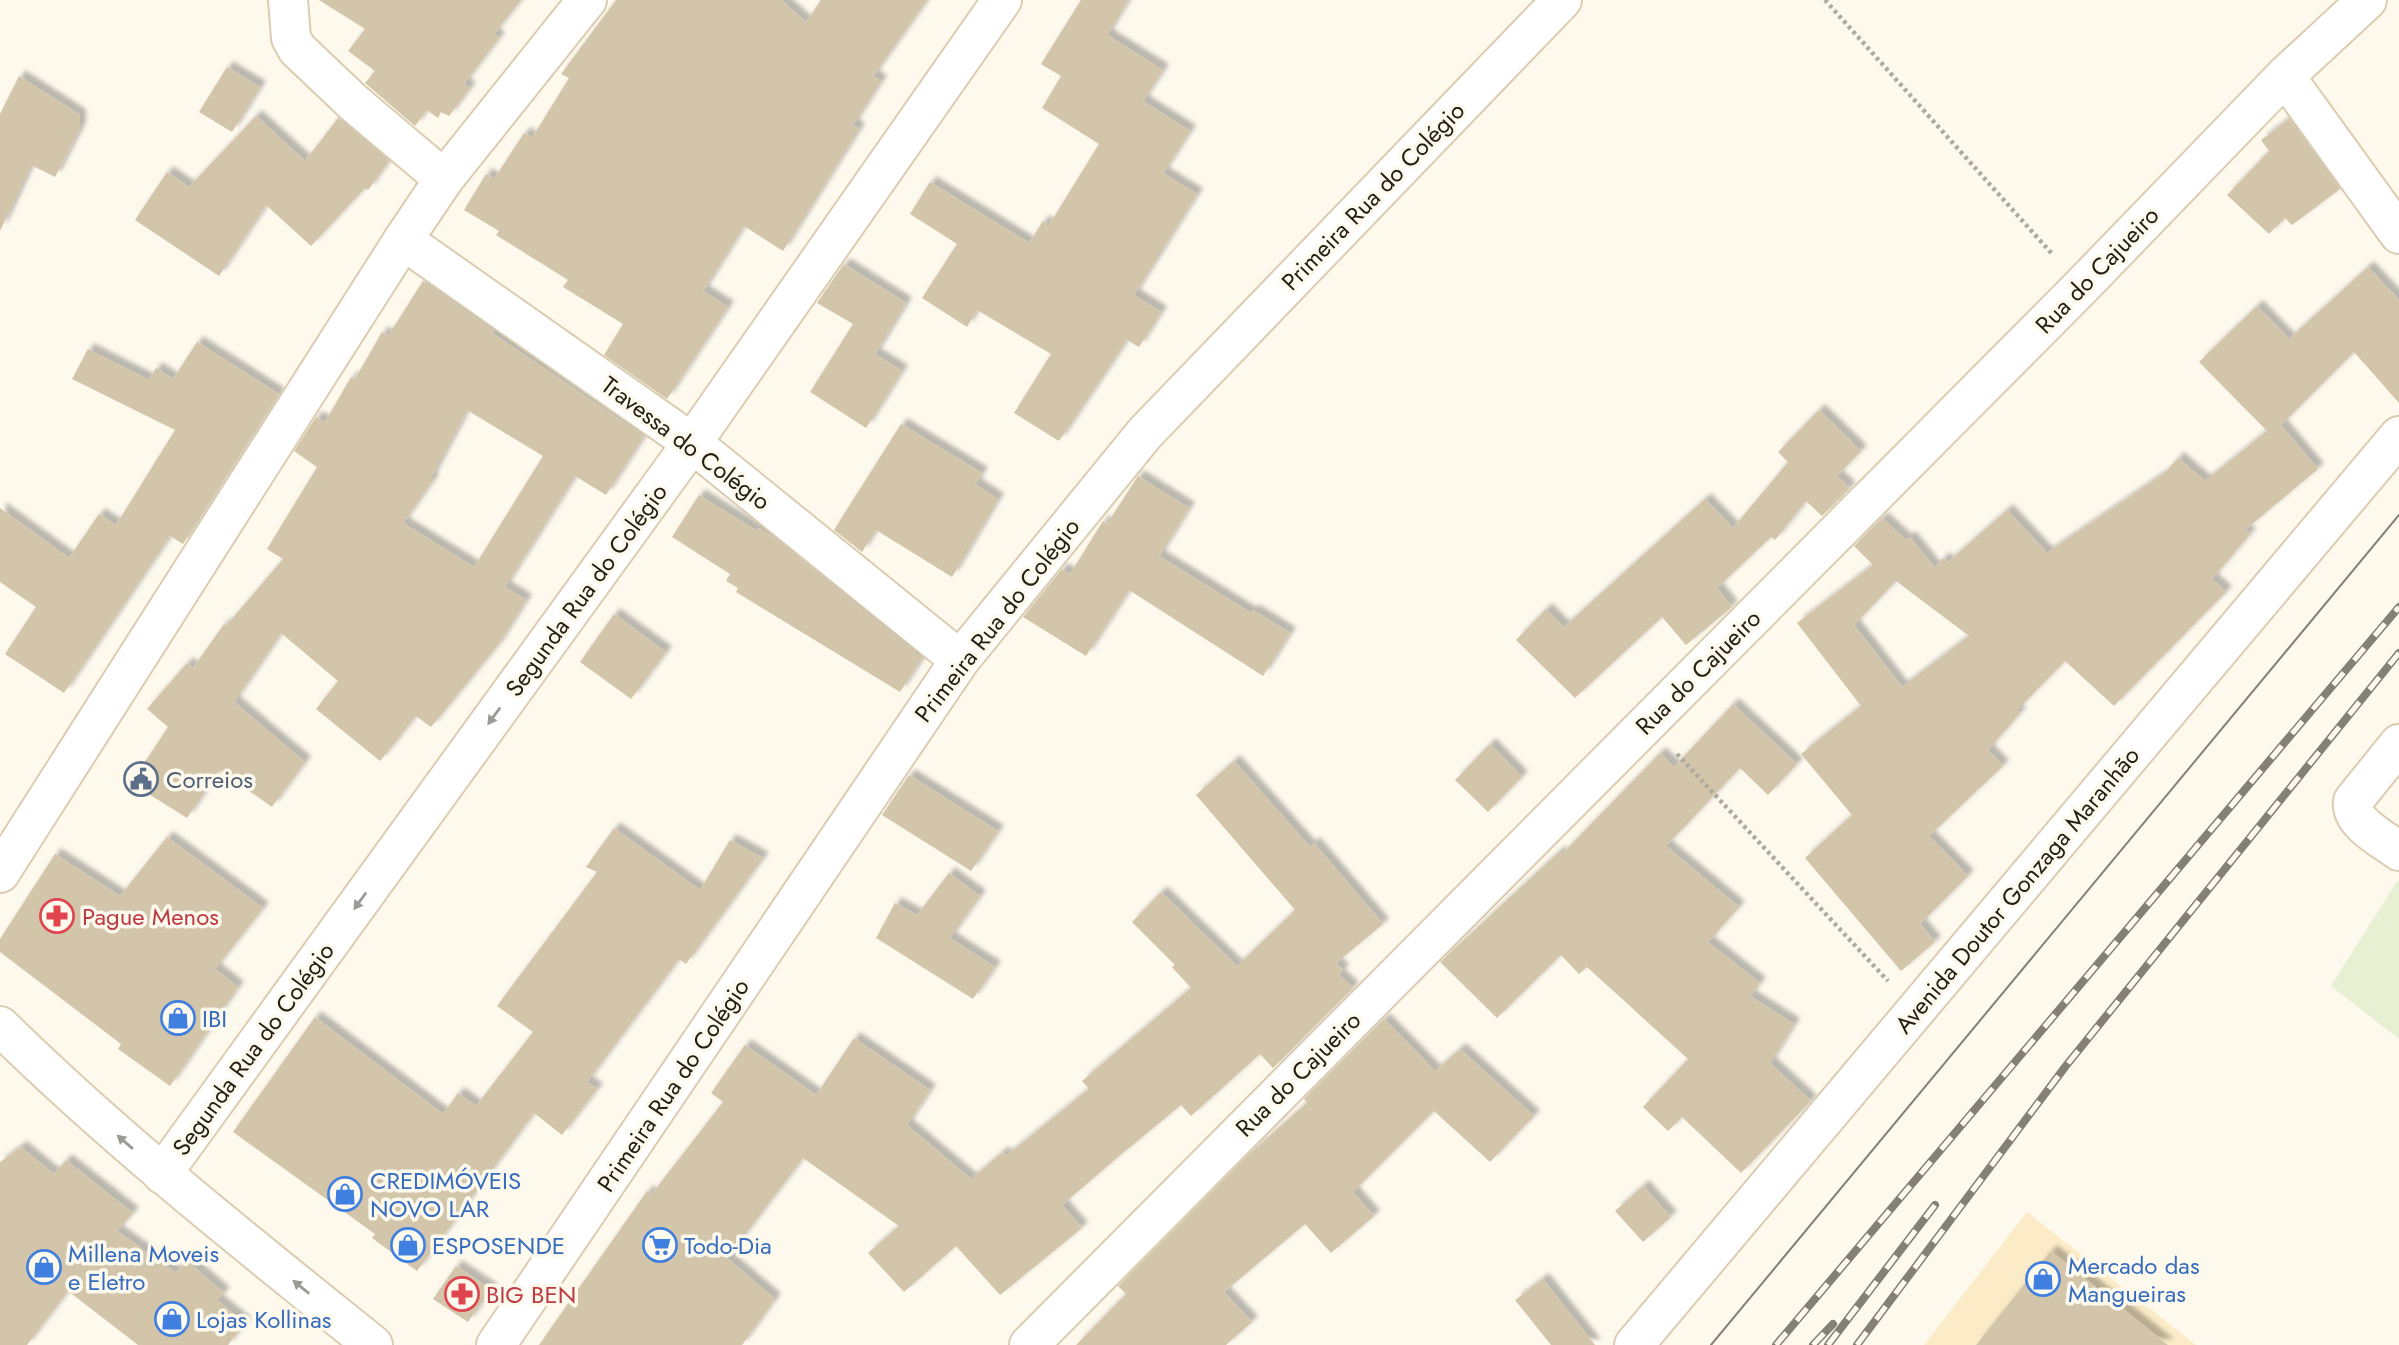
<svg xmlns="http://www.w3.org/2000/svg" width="2399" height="1345" font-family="Jost,sans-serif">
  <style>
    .built { fill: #fbebc7 }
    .pitch { fill: #e8f0d3 }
    .building { fill: #d2c5a9; fill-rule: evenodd; filter: url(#shadow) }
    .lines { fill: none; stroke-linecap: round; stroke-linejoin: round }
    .minor-casing { stroke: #dacdb1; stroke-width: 42 }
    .secondary-casing { stroke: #dacdb1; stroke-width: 42 }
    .path { stroke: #aeaa9e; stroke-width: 4.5; stroke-dasharray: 3.5 3.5; stroke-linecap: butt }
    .minor { stroke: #fff; stroke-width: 38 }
    .secondary { stroke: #fff; stroke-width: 38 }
    .tram { stroke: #858075; stroke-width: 2 }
    .rail-casing { stroke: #858075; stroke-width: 8 }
    .rail { stroke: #fef9ed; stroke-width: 5; stroke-dasharray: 16; stroke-linecap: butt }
    .oneway { fill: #9c9a95 }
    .labels { text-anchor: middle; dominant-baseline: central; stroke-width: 7; stroke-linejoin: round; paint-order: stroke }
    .street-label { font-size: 24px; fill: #221e13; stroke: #fef9ed }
    .service-label { font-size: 24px; fill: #4e5e75; stroke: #fef9ed; text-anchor: start }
    .health-label { font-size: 24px; fill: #be3a42; stroke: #fef9ed; text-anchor: start }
    .shop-label { font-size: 24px; fill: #366cbe; stroke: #fef9ed; text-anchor: start }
  </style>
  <defs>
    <filter id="shadow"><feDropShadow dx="6" dy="-6" stdDeviation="2" flood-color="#0004"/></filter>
  </defs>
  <rect width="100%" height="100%" fill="#fef9ed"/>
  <polygon class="built" points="2027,1212 2196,1345 1924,1345"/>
  <polygon class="pitch" points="2397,881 2399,882 2399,1039 2331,986"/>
  <g class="building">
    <polygon points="319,0 521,0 494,34 499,38 464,84 470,88 449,116 441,112 438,118 427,110 415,126 365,83 375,71 348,51 365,29"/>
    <polygon points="616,0 781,0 806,22 821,0 927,0 873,76 881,81 853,125 859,129 783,251 744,226 703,291 728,307 667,399 604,355 623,324 563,287 568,280 496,235 499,231 464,210 486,174 494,179 524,133 532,138 569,78 561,74"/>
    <polygon points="1081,0 1128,0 1107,35 1163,70 1143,101 1190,131 1163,173 1197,194 1134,295 1161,312 1139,347 1127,340 1059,441 1014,413 1051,354 977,310 967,327 922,298 957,244 910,214 930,182 1029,243 1043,221 1049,225 1099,144 1042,108 1061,76 1041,64"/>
    <polygon points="227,67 260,87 232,132 199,112"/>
    <polygon points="19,76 80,115 80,128 55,177 31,165 0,231 0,114"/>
    <polygon points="256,116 305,161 338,118 389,161 368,190 365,188 311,246 266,205 219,276 135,220 167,172 189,187"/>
    <polygon points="2289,119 2340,189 2292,225 2285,218 2269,234 2227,195 2269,151 2261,140"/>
    <polygon points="844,264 906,303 875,354 902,371 866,428 810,392 853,324 817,303"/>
    <path d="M2368 267 2399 300V403L2354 352 2281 425 2318 469 2245 530 2250 534 2212 579 2226 592 2114 706 2065 661 2017 710 2020 713 1988 750 2003 766 1929 836 1968 876 1920 924 1935 942 1901 971 1805 858 1852 815 1801 754 1861 706 1797 623 1873 565 1854 546 1882 518 1906 540 1910 537 1935 568 1943 558 1948 562 2007 510 2047 553 2165 473 2178 458 2205 481 2267 431 2199 362 2257 306 2289 339ZM1896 581 1969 636 1902 687 1854 625Z"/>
    <path d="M423 281 494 331 492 333 644 436 606 495 575 476 505 587 526 600 498 645 431 727 416 716 380 761 316 709 338 681 281 633 234 702 305 762 272 807 219 770 187 818 131 783 168 727 147 709 187 663 193 668 224 624 226 626 283 559 267 549 317 467 294 451 316 417 325 422 351 377 355 379 382 332 388 336ZM467 410 543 456 474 567 403 523 433 480 431 478Z"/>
    <polygon points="197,342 279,394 183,544 170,536 64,693 5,654 36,607 0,582 0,508 69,558 99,514 116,525 175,430 72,379 88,349 149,380 156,368 173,379"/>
    <polygon points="1819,410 1861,451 1837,476 1850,488 1822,516 1806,501 1775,540 1771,537 1717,588 1732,607 1686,645 1662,617 1575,698 1516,640 1546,609 1564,627 1705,499 1733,528 1788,462 1778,452"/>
    <polygon points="901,424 982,473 975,484 998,499 952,577 876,530 862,552 834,530"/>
    <polygon points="1138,476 1189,508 1159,556 1251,613 1253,610 1290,633 1263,676 1129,590 1086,656 1023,617 1062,569 1070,574 1103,521 1107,524"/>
    <polygon points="699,495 757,531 759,528 776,539 922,658 900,692 736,592 738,588 726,581 730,574 672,537"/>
    <polygon points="614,614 666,652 631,699 580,662"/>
    <polygon points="1733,704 1797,764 1768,795 1740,768 1666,846 1739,907 1708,942 1760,983 1750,996 1794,1024 1770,1063 1811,1101 1741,1173 1682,1117 1668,1131 1643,1107 1688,1059 1587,967 1579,974 1561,955 1497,1018 1440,962 1559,852 1561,855 1660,753 1674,767"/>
    <polygon points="1490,744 1522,777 1488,812 1455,780"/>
    <polygon points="1234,761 1310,847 1314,843 1383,924 1336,963 1343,970 1339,975 1353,988 1273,1068 1260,1054 1191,1116 1181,1105 1118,1157 1062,1205 1082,1228 1000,1295 956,1246 904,1292 868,1253 899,1226 803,1158 727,1258 775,1299 742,1345 539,1345 647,1191 651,1195 723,1102 711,1093 745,1045 816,1095 854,1038 930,1090 907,1125 971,1179 1003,1152 1006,1156 1089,1089 1082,1081 1191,988 1172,967 1175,965 1132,922 1161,892 1237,966 1295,910 1196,795"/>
    <polygon points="909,775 998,831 971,871 882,815"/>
    <polygon points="614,828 700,890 730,840 763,858 686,964 679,959 587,1082 597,1089 562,1135 534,1113 417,1271 372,1238 375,1234 233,1132 315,1017 443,1114 458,1093 476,1106 533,1032 497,1006 597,872 586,867"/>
    <polygon points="167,837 263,908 215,969 238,987 170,1086 118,1049 121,1044 0,952 0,939 55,854 120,896"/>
    <polygon points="949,873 980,896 950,938 995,967 973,999 876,938 895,903 917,915"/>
    <polygon points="1384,1019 1435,1071 1460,1049 1534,1116 1490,1162 1434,1111 1353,1192 1374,1216 1331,1253 1305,1224 1224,1292 1252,1322 1226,1345 1076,1345 1126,1294 1118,1286 1248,1155 1307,1103 1304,1099"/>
    <polygon points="21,1147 54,1174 66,1160 133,1213 117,1231 176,1273 186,1260 224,1293 217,1300 245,1323 228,1345 138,1345 68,1291 27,1345 0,1345 0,1162"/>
    <polygon points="1643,1186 1671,1217 1643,1242 1615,1211"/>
    <polygon points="2051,1251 2168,1345 1976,1345"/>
    <polygon points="456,1266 491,1289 468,1322 433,1299"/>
    <polygon points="1543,1279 1595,1345 1551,1345 1515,1300"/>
  </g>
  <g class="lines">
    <g class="minor-casing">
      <g id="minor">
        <polyline points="288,0 291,38 297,49 354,103 444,179"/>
        <polyline points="2285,76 2399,234"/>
        <polyline points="403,240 692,443 960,660"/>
        <path d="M2399 744 2353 801C2350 823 2383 839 2399 851"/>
        <polyline points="0,873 403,240 444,179 587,0"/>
        <polyline points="162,1174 692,443 1002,0"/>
        <polyline points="496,1345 960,660 1145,433 1562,0"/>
        <polyline points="1029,1345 2081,287 2285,76 2367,0"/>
        <polyline points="1634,1345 2399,436"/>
      </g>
    </g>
    <g class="secondary-casing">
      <path id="secondary" d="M0 1026C117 1141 245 1242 373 1345"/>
    </g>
    <g class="path">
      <polyline points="1825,0 2053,255"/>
      <polyline points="1677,754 1888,981"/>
    </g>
    <use href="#minor" class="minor"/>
    <use href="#secondary" class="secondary"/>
    <polyline class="tram" points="1711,1345 2399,515"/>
    <g class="rail-casing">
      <g id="rail">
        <polyline points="1776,1345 2399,607"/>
        <polyline points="1813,1345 1833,1324"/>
        <polyline points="1828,1345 1935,1205"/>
        <polyline points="1857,1345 2065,1067 2399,653"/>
      </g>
    </g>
    <use href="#rail" class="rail"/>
  </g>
  <defs><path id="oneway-solid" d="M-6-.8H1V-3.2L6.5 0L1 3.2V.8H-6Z" transform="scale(1.75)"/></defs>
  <g class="oneway">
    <use href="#oneway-solid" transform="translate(494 716) rotate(126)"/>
    <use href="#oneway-solid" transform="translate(360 901) rotate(126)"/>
    <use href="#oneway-solid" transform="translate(125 1142) rotate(-139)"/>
    <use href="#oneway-solid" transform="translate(301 1287) rotate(-141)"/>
  </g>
  <defs>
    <g id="civic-ring" transform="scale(1.75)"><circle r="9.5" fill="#fef9ed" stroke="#5c6f8a" stroke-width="1.5"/><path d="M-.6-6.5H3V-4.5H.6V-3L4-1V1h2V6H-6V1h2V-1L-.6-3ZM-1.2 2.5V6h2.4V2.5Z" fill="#5c6f8a"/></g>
    <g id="pharmacy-ring" transform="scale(1.75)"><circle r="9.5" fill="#fef9ed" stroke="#e0444e" stroke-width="1.5"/><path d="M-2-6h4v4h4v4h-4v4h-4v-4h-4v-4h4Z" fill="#e0444e"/></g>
    <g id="shop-ring" transform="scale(1.75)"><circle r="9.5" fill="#fef9ed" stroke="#3f7fe0" stroke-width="1.5"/><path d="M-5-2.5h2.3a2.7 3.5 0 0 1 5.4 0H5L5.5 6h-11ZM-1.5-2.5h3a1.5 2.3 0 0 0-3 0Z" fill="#3f7fe0"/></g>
    <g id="supermarket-ring" transform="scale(1.75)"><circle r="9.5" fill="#fef9ed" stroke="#3f7fe0" stroke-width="1.5"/><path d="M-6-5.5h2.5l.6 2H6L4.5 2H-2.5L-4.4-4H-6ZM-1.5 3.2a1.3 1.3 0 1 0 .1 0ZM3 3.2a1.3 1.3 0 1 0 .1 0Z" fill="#3f7fe0"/></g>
  </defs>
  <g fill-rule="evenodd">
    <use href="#civic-ring" x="141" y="779"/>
    <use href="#pharmacy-ring" x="57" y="916"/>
    <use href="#shop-ring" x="178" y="1018"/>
    <use href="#shop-ring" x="345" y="1194"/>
    <use href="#shop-ring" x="408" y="1245"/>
    <use href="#supermarket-ring" x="660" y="1245"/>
    <use href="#shop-ring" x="44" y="1267"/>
    <use href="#shop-ring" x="2043" y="1279"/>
    <use href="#pharmacy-ring" x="462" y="1294"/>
    <use href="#shop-ring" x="172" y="1319"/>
  </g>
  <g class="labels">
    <g class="street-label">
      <text transform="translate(1373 196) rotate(-46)">Primeira Rua do Colégio</text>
      <text transform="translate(2097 270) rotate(-46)">Rua do Cajueiro</text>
      <text transform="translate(686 443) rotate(37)">Travessa do Colégio</text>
      <text transform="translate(586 590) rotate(-54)">Segunda Rua do Colégio</text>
      <text transform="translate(997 620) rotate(-52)">Primeira Rua do Colégio</text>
      <text transform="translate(1698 672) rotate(-45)">Rua do Cajueiro</text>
      <text transform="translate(2017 890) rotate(-50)">Avenida Doutor Gonzaga Maranhão</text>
      <text transform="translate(253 1049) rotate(-54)">Segunda Rua do Colégio</text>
      <text transform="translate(1298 1074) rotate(-45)">Rua do Cajueiro</text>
      <text transform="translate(673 1085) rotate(-56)">Primeira Rua do Colégio</text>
    </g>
    <g class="service-label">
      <text x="166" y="779">Correios</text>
    </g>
    <g class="health-label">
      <text x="82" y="916">Pague Menos</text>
      <text x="486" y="1294">BIG BEN</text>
    </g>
    <g class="shop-label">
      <text x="202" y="1018">IBI</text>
      <text x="370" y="1180">CREDIMÓVEIS<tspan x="370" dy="28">NOVO LAR</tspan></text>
      <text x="432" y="1245">ESPOSENDE</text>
      <text x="684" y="1245">Todo-Dia</text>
      <text x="68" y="1253">Millena Moveis<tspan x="68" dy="28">e Eletro</tspan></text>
      <text x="2068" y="1265">Mercado das<tspan x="2068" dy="28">Mangueiras</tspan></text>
      <text x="196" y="1319">Lojas Kollinas</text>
    </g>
  </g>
</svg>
